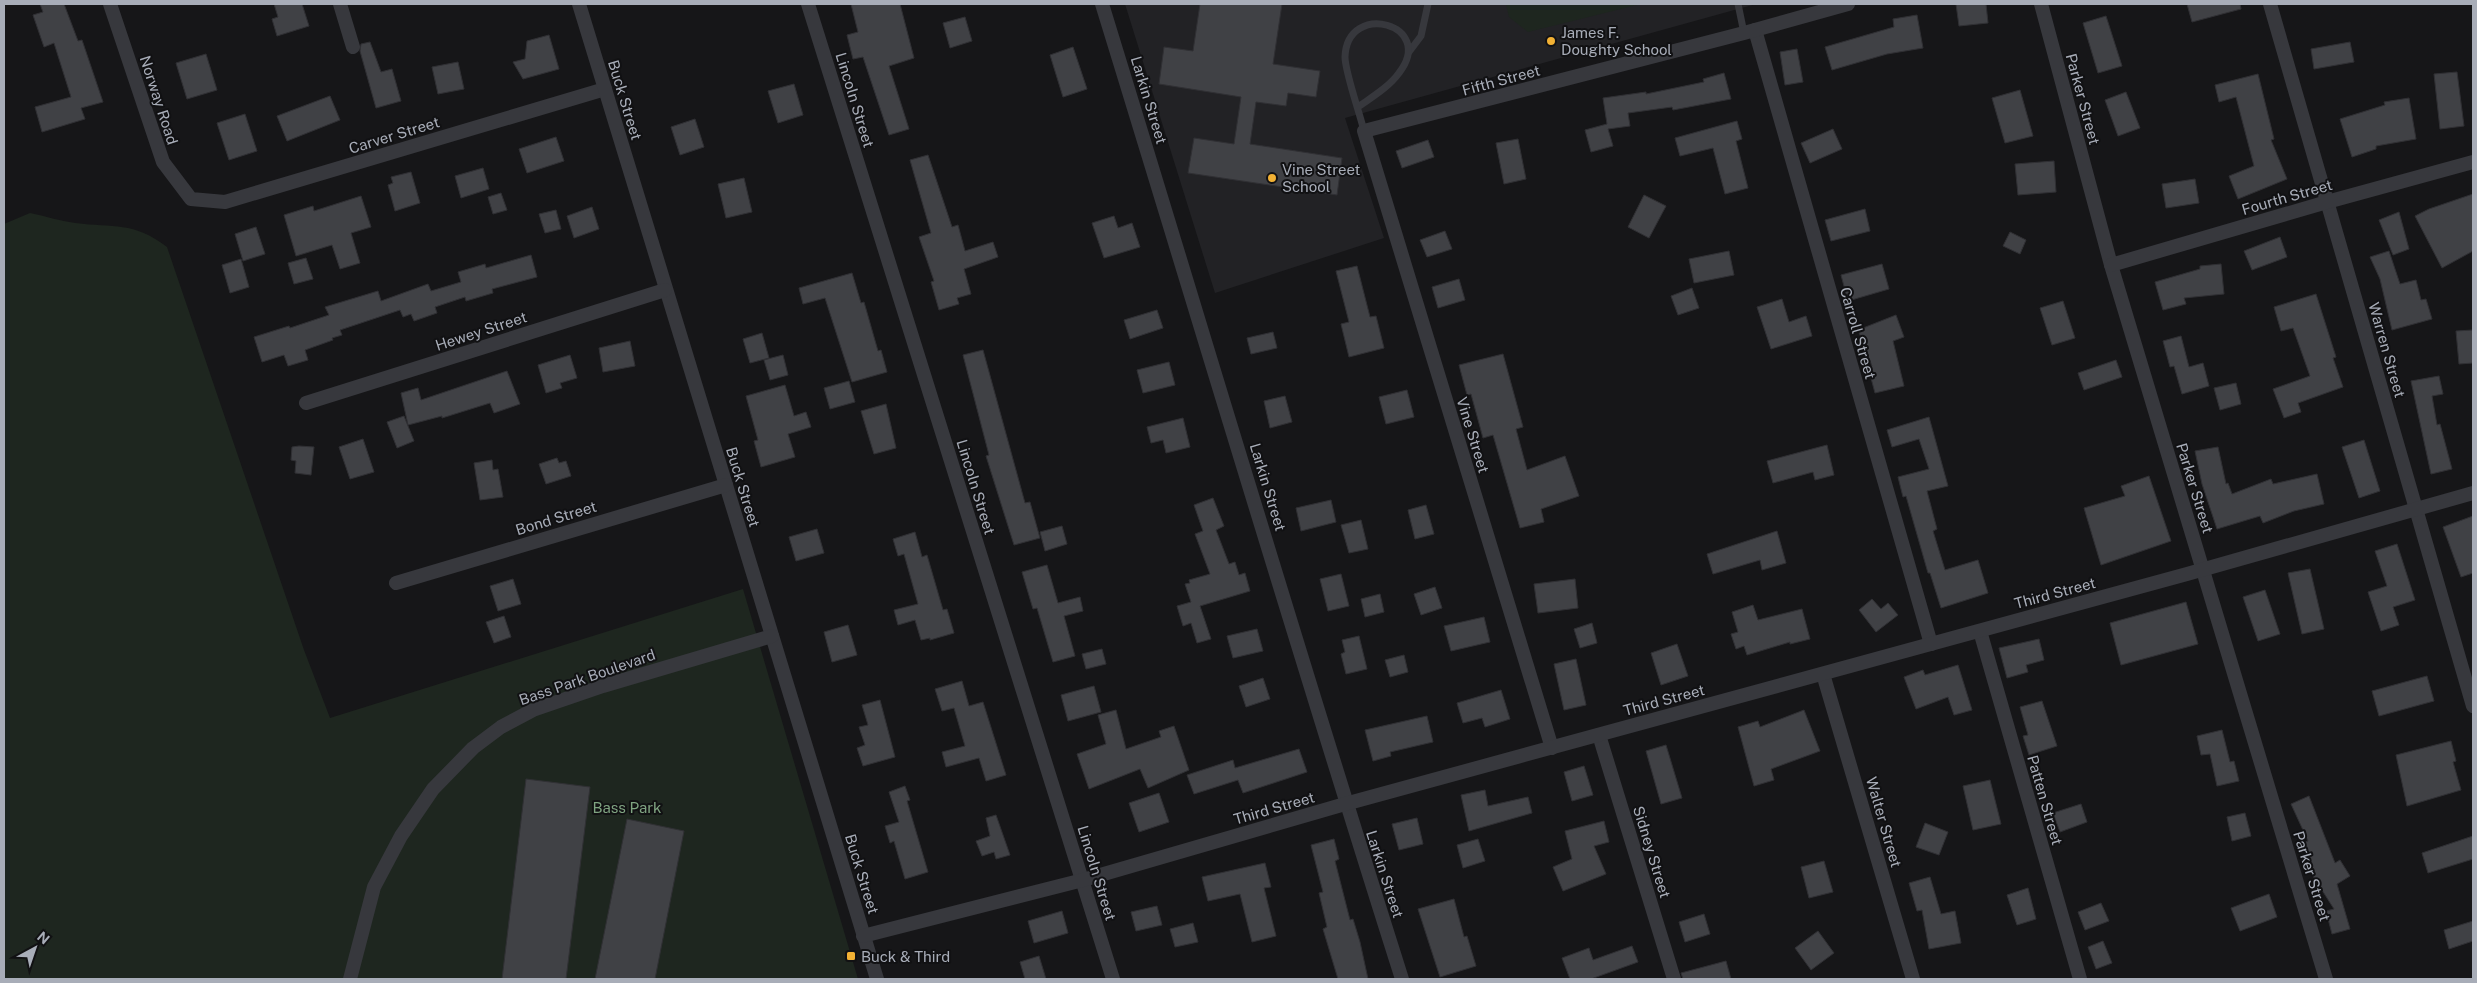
<svg xmlns="http://www.w3.org/2000/svg" width="2477" height="983" font-family="'Public Sans',sans-serif">
  <style>
    .built { fill: #222225 }
    .green { fill: #1e261f }
    .building { fill: #404145; stroke: #303034 }
    .lines { fill: none; stroke-linecap: round; stroke-linejoin: round }
    .service { stroke: #37383d; stroke-width: 7 }
    .minor { stroke: #37383d; stroke-width: 14 }
    .poi-dot { fill: #f2b134; stroke: #111113; stroke-width: 2 }
    .labels { text-anchor: middle; dominant-baseline: central; stroke-width: 4; stroke-linejoin: round; paint-order: stroke }
    .poi-label { font-size: 15px; fill: #a8adb8; stroke: #111113; text-anchor: start }
    .street-label { font-size: 15px; fill: #a8adb8; stroke: #111113 }
    .park-label { font-size: 15px; fill: #7fa381; stroke: #111113 }
  </style>
  <rect width="100%" height="100%" fill="#161618"/>
  <polygon class="built" points="1125,4 1756,4 1345,118 1384,238 1215,293"/>
  <g class="green">
    <polygon points="1506,4 1641,4 1528,32 1509,17"/>
    <path d="M30 213C45 216 60 221 75 223 114 228 133 221 167 247L304 650 330 718 743 589 858 979H4V224Z"/>
  </g>
  <g class="building">
    <polygon points="40,4 64,4 78,41 82,40 103,102 81,108 85,119 42,132 35,107 71,97 54,43 44,47 33,15 43,12"/>
    <polygon points="274,4 302,4 309,26 277,36 272,19 278,17"/>
    <polygon points="851,4 900,4 914,58 889,66 909,129 889,135 863,57 853,59 847,35 858,32"/>
    <polygon points="1200,4 1282,4 1273,64 1320,71 1316,97 1288,93 1286,106 1256,102 1250,144 1342,158 1337,195 1188,173 1194,138 1234,144 1241,97 1159,84 1164,47 1193,51"/>
    <polygon points="1956,4 1986,4 1988,23 1959,26"/>
    <polygon points="2187,4 2240,4 2241,9 2192,22"/>
    <polygon points="1917,15 1923,48 1887,54 1832,70 1825,47 1894,27 1893,19"/>
    <polygon points="2106,16 2122,66 2098,73 2083,23"/>
    <polygon points="965,17 972,41 950,48 943,23"/>
    <polygon points="549,35 559,69 523,79 513,62 525,59 527,41"/>
    <polygon points="370,42 381,72 392,69 401,101 376,108 360,51 361,44"/>
    <polygon points="2350,42 2354,62 2314,69 2311,49"/>
    <polygon points="1073,47 1087,89 1063,97 1050,55"/>
    <polygon points="1797,49 1803,82 1785,85 1780,52"/>
    <polygon points="206,54 217,90 187,99 176,63"/>
    <polygon points="458,62 464,89 438,94 432,67"/>
    <polygon points="2457,72 2464,126 2440,129 2434,74"/>
    <polygon points="1724,73 1731,99 1673,110 1672,107 1628,113 1630,126 1608,129 1613,146 1591,152 1585,130 1607,124 1603,98 1646,92 1646,94 1704,82 1703,79"/>
    <polygon points="2258,74 2274,139 2271,140 2287,179 2238,199 2229,176 2254,166 2236,97 2219,102 2215,85"/>
    <polygon points="794,84 803,115 778,123 768,91"/>
    <polygon points="2020,90 2033,136 2005,143 1992,98"/>
    <polygon points="2126,92 2140,128 2118,136 2105,100"/>
    <polygon points="330,96 340,120 287,141 277,116"/>
    <polygon points="2409,98 2416,139 2376,146 2376,149 2352,157 2340,119 2385,105 2384,102"/>
    <polygon points="245,114 257,151 229,160 217,123"/>
    <polygon points="695,119 704,147 680,155 671,127"/>
    <polygon points="1737,121 1742,139 1736,141 1748,188 1725,194 1713,148 1680,156 1675,138"/>
    <polygon points="1833,129 1842,149 1810,163 1801,143"/>
    <polygon points="556,137 564,161 527,173 519,149"/>
    <polygon points="1518,139 1526,179 1504,184 1496,143"/>
    <polygon points="1428,140 1434,157 1402,168 1396,151"/>
    <polygon points="928,155 952,227 958,225 965,251 993,242 998,257 964,269 971,294 957,298 959,304 939,310 931,282 934,281 919,237 931,233 910,160"/>
    <polygon points="2054,161 2056,192 2018,195 2015,164"/>
    <polygon points="483,168 489,189 461,198 455,176"/>
    <polygon points="411,172 420,203 395,211 388,185 393,183 391,177"/>
    <polygon points="744,178 752,212 726,218 718,184"/>
    <polygon points="2195,179 2199,203 2166,208 2162,184"/>
    <polygon points="501,193 507,210 493,214 488,197"/>
    <polygon points="2473,194 2473,251 2442,268 2415,216 2429,209"/>
    <polygon points="1644,195 1666,206 1649,238 1628,227"/>
    <polygon points="361,196 371,227 351,233 360,263 340,269 332,245 296,256 284,215 313,206 314,211"/>
    <polygon points="592,207 599,229 574,238 567,216"/>
    <polygon points="1865,209 1870,231 1831,241 1825,220"/>
    <polygon points="556,210 561,229 545,233 539,214"/>
    <polygon points="2399,212 2409,249 2393,255 2379,220"/>
    <polygon points="1114,216 1118,228 1132,223 1140,247 1104,258 1092,223"/>
    <polygon points="256,227 265,254 243,261 235,234"/>
    <polygon points="1445,231 1452,249 1427,257 1420,240"/>
    <polygon points="2010,232 2026,240 2020,254 2003,246"/>
    <polygon points="2280,237 2287,257 2252,270 2244,251"/>
    <polygon points="1729,251 1734,275 1694,283 1689,259"/>
    <polygon points="2389,251 2400,284 2416,280 2421,300 2426,299 2432,319 2392,330 2380,279 2370,257"/>
    <polygon points="531,255 537,277 492,289 493,293 466,301 465,297 435,307 437,313 414,321 411,314 403,317 400,310 340,330 342,335 332,338 333,340 305,350 308,360 288,366 284,355 262,362 254,337 289,326 290,328 329,315 325,307 378,291 381,301 428,284 431,291 461,282 458,272 485,264 486,268"/>
    <polygon points="306,258 313,279 294,284 288,263"/>
    <polygon points="241,259 249,287 230,293 222,265"/>
    <polygon points="1882,264 1889,289 1848,301 1841,275"/>
    <polygon points="2221,264 2224,294 2184,298 2186,304 2163,310 2155,282 2200,269 2200,266"/>
    <polygon points="1357,266 1370,317 1376,316 1384,348 1349,357 1341,324 1349,322 1336,271"/>
    <polygon points="852,273 861,303 864,302 878,351 881,350 887,372 852,382 825,298 803,304 799,288"/>
    <polygon points="1459,279 1465,300 1438,308 1432,287"/>
    <polygon points="1692,288 1699,308 1678,315 1671,296"/>
    <polygon points="2316,294 2336,357 2333,358 2343,387 2298,403 2301,412 2284,418 2273,389 2310,376 2293,328 2281,331 2274,307"/>
    <polygon points="1782,299 1789,322 1806,316 1812,336 1771,349 1757,307"/>
    <polygon points="2063,301 2075,338 2052,345 2040,308"/>
    <polygon points="1157,310 1163,328 1130,339 1124,320"/>
    <polygon points="1896,315 1904,337 1893,341 1904,386 1875,393 1868,367 1872,366 1858,330"/>
    <polygon points="2473,330 2473,363 2459,364 2456,331"/>
    <polygon points="1273,332 1277,348 1251,354 1247,338"/>
    <polygon points="762,333 769,358 750,363 743,339"/>
    <polygon points="2181,336 2189,367 2203,363 2209,386 2182,394 2174,366 2170,367 2163,341"/>
    <polygon points="630,341 635,366 603,372 599,348"/>
    <polygon points="983,350 1025,503 1030,502 1040,538 1014,545 986,456 989,455 963,355"/>
    <polygon points="1503,354 1523,427 1516,429 1527,470 1565,456 1579,496 1541,509 1544,522 1520,528 1493,435 1483,438 1471,394 1467,395 1459,365"/>
    <polygon points="570,355 577,378 560,383 562,388 546,393 538,365"/>
    <polygon points="783,355 788,375 770,380 764,360"/>
    <polygon points="2116,360 2122,377 2084,390 2078,373"/>
    <polygon points="1169,362 1175,385 1143,393 1137,370"/>
    <polygon points="507,371 520,404 494,413 490,403 442,418 442,416 408,425 401,393 418,388 421,400"/>
    <polygon points="2439,376 2443,394 2432,396 2437,425 2440,424 2452,469 2431,474 2411,381"/>
    <polygon points="849,381 855,402 830,409 824,388"/>
    <polygon points="2236,383 2241,404 2220,410 2214,388"/>
    <polygon points="785,385 794,416 806,412 811,427 788,434 795,457 761,467 754,441 758,440 746,396"/>
    <polygon points="1407,390 1414,417 1386,424 1379,397"/>
    <polygon points="1285,396 1292,422 1270,428 1264,401"/>
    <polygon points="886,404 896,448 874,454 861,411"/>
    <polygon points="404,416 414,441 397,448 387,422"/>
    <polygon points="1929,417 1948,486 1927,491 1937,529 1933,531 1945,570 1978,560 1988,593 1941,608 1930,573 1928,573 1906,496 1903,497 1898,477 1929,469 1919,439 1892,447 1887,430"/>
    <polygon points="1183,418 1190,447 1166,453 1163,440 1151,443 1147,427"/>
    <polygon points="363,439 374,472 350,479 339,447"/>
    <polygon points="2364,440 2380,491 2359,498 2342,447"/>
    <polygon points="1827,445 1834,475 1815,480 1813,472 1773,483 1767,461"/>
    <polygon points="299,446 314,447 311,475 295,473 296,461 291,460 292,447"/>
    <polygon points="2218,447 2226,484 2228,483 2232,494 2271,479 2273,484 2317,474 2324,504 2294,511 2263,523 2260,516 2217,529 2202,484 2195,451"/>
    <polygon points="557,458 559,463 566,461 571,476 546,484 539,464"/>
    <polygon points="492,460 493,470 498,469 503,497 480,500 474,463"/>
    <polygon points="2149,476 2171,541 2101,565 2084,508 2125,496 2121,486"/>
    <polygon points="1213,498 1224,526 1216,530 1229,564 1235,562 1239,575 1245,573 1250,591 1200,606 1211,639 1197,643 1191,623 1183,626 1177,606 1191,602 1185,584 1190,583 1189,580 1210,574 1195,534 1203,531 1194,505"/>
    <polygon points="1331,500 1336,522 1301,531 1296,508"/>
    <polygon points="1426,505 1434,534 1415,539 1408,510"/>
    <polygon points="2473,516 2473,573 2461,577 2443,527"/>
    <polygon points="1361,520 1368,549 1349,553 1341,525"/>
    <polygon points="1062,526 1067,544 1045,551 1040,532"/>
    <polygon points="817,529 824,553 796,561 789,537"/>
    <polygon points="1777,531 1786,563 1762,570 1760,560 1713,574 1707,554"/>
    <polygon points="915,532 922,557 927,555 943,610 947,609 954,633 930,640 930,638 921,640 915,620 898,625 894,610 918,604 904,554 898,556 893,539"/>
    <polygon points="2397,544 2415,600 2393,607 2399,625 2381,631 2368,592 2387,586 2375,551"/>
    <polygon points="1047,565 1058,603 1080,597 1083,611 1064,616 1075,656 1053,662 1037,608 1033,609 1022,572"/>
    <polygon points="2310,569 2324,629 2302,634 2288,573"/>
    <polygon points="1341,574 1349,606 1328,611 1320,579"/>
    <polygon points="513,579 521,604 498,611 490,586"/>
    <polygon points="1575,579 1578,608 1538,613 1534,584"/>
    <polygon points="1435,587 1442,608 1421,615 1414,594"/>
    <polygon points="2265,590 2280,634 2258,641 2243,597"/>
    <polygon points="1380,594 1384,612 1365,617 1361,599"/>
    <polygon points="1872,599 1881,609 1888,603 1898,615 1876,632 1859,610"/>
    <polygon points="2186,602 2198,644 2121,665 2110,623"/>
    <polygon points="1753,605 1758,620 1802,609 1810,639 1790,644 1790,642 1747,655 1744,646 1736,649 1731,634 1738,632 1732,612"/>
    <polygon points="504,616 511,637 494,643 486,622"/>
    <polygon points="1484,617 1490,642 1451,651 1444,626"/>
    <polygon points="1592,623 1597,643 1580,648 1574,629"/>
    <polygon points="848,625 857,655 832,662 824,632"/>
    <polygon points="1257,629 1263,651 1233,658 1227,636"/>
    <polygon points="1359,636 1367,669 1346,674 1341,654 1345,652 1342,640"/>
    <polygon points="2039,639 2044,660 2026,665 2028,672 2007,678 1999,648"/>
    <polygon points="1677,644 1688,676 1661,685 1651,653"/>
    <polygon points="1102,649 1106,664 1086,669 1082,654"/>
    <polygon points="1404,655 1408,672 1390,677 1385,660"/>
    <polygon points="1576,659 1586,705 1564,710 1554,664"/>
    <polygon points="1958,665 1972,710 1954,715 1948,697 1916,709 1904,677 1923,670 1925,675"/>
    <polygon points="2427,676 2434,701 2379,716 2372,691"/>
    <polygon points="1263,678 1270,699 1246,707 1239,686"/>
    <polygon points="962,681 969,706 983,702 1006,775 986,781 979,758 946,767 942,752 965,746 954,708 942,711 935,689"/>
    <polygon points="1094,686 1101,712 1068,721 1061,695"/>
    <polygon points="1501,690 1510,719 1485,727 1482,718 1463,723 1457,703"/>
    <polygon points="880,700 895,757 863,766 857,748 865,745 859,727 868,725 862,705"/>
    <polygon points="2042,701 2057,746 2029,755 2023,736 2028,735 2020,707"/>
    <polygon points="1116,710 1126,749 1161,737 1159,731 1174,726 1189,770 1148,788 1140,769 1089,789 1077,754 1106,744 1098,715"/>
    <polygon points="1804,710 1820,751 1771,769 1774,780 1754,786 1738,727 1758,721 1760,727"/>
    <polygon points="1427,716 1433,742 1390,752 1391,756 1373,761 1365,730"/>
    <polygon points="2222,730 2230,762 2234,761 2239,781 2217,786 2210,754 2201,755 2197,736"/>
    <polygon points="2451,741 2456,761 2453,762 2461,790 2407,806 2396,755"/>
    <polygon points="1666,745 1682,798 1661,804 1646,751"/>
    <polygon points="1299,749 1307,772 1243,793 1238,780 1194,794 1187,775 1233,760 1235,768"/>
    <polygon points="1584,766 1593,795 1572,801 1564,772"/>
    <polygon points="526,779 590,787 566,979 502,979"/>
    <polygon points="1990,780 2001,824 1973,830 1963,786"/>
    <polygon points="905,786 910,800 907,801 928,872 905,879 894,841 890,843 885,826 899,822 889,792"/>
    <polygon points="1485,790 1488,806 1528,797 1532,813 1469,831 1461,795"/>
    <polygon points="1159,793 1169,822 1139,832 1129,803"/>
    <polygon points="2309,796 2335,863 2340,860 2350,876 2337,884 2350,929 2332,934 2326,911 2334,909 2313,876 2302,843 2308,841 2291,804"/>
    <polygon points="2081,804 2087,822 2060,832 2053,813"/>
    <polygon points="2245,813 2251,836 2232,841 2227,817"/>
    <polygon points="996,815 1010,855 996,859 994,852 982,856 976,841 990,836 986,818"/>
    <polygon points="1417,818 1423,844 1399,850 1392,824"/>
    <polygon points="627,819 684,831 655,979 595,979"/>
    <polygon points="1604,821 1609,842 1594,846 1606,874 1563,891 1553,867 1572,859 1565,831"/>
    <polygon points="1925,823 1948,832 1939,855 1916,847"/>
    <polygon points="2473,836 2473,859 2428,873 2422,853"/>
    <polygon points="1334,839 1339,859 1335,861 1350,920 1353,919 1360,942 1368,979 1338,979 1323,929 1327,927 1319,893 1323,892 1311,845"/>
    <polygon points="1478,839 1485,861 1463,868 1457,845"/>
    <polygon points="1824,861 1833,892 1809,898 1801,867"/>
    <polygon points="1265,863 1271,887 1264,888 1276,936 1252,942 1240,894 1208,901 1202,877"/>
    <polygon points="1930,877 1941,914 1955,911 1961,943 1929,949 1922,910 1917,911 1909,883"/>
    <polygon points="2028,888 2036,919 2017,925 2007,895"/>
    <polygon points="2269,894 2277,917 2240,931 2231,908"/>
    <polygon points="1454,899 1464,937 1467,936 1476,966 1440,977 1418,909"/>
    <polygon points="2101,903 2109,921 2085,930 2078,912"/>
    <polygon points="1157,906 1162,925 1136,931 1131,912"/>
    <polygon points="1062,911 1068,933 1034,943 1028,921"/>
    <polygon points="1704,914 1710,934 1685,942 1679,922"/>
    <polygon points="2473,921 2473,941 2449,949 2444,930"/>
    <polygon points="1193,923 1198,942 1175,947 1170,929"/>
    <polygon points="1818,931 1834,953 1811,970 1795,948"/>
    <polygon points="2103,941 2112,963 2096,969 2088,947"/>
    <polygon points="1632,946 1638,962 1591,979 1570,979 1562,958 1589,948 1593,960"/>
    <polygon points="1039,956 1046,979 1025,979 1020,962"/>
    <polygon points="1726,961 1731,979 1683,979 1681,973"/>
  </g>
  <g class="lines">
    <g class="service">
      <polyline points="1738,4 1744,33"/>
      <polyline points="1409,52 1421,36 1428,4"/>
      <path d="M1358 107C1372 97 1389 87 1399 73 1437 24 1347 0 1345 57 1345 72 1360 114 1364 131"/>
    </g>
    <g class="minor">
      <polyline points="110,4 163,162 191,199 225,202 605,89"/>
      <polyline points="340,4 353,47"/>
      <polyline points="579,4 877,979"/>
      <polyline points="808,4 1113,979"/>
      <path d="M1102 4C1202 329 1299 655 1402 979"/>
      <polyline points="2041,4 2111,265 2326,979"/>
      <polyline points="2270,4 2473,706"/>
      <polyline points="1755,30 1931,644"/>
      <polyline points="2111,265 2327,202 2473,162"/>
      <polyline points="306,403 665,290"/>
      <polyline points="396,583 726,485"/>
      <polyline points="1980,631 2080,979"/>
      <polyline points="1823,674 1913,979"/>
      <polyline points="1599,735 1674,979"/>
      <polyline points="1552,748 1364,131 1744,33 1848,4"/>
      <polyline points="863,936 1083,880 1345,804 2187,574 2473,493"/>
      <polyline points="350,979 374,887 401,836 433,789 473,748 501,727 533,710 603,686 772,636"/>
    </g>
  </g>
  <g class="poi-dot">
    <circle cx="1551" cy="41" r="5"/>
    <circle cx="1272" cy="178" r="5"/>
    <rect x="846" y="951" width="10" height="10" rx="2.5"/>
  </g>
  <g class="labels">
    <g class="poi-label">
      <text x="1561" y="32">James F.<tspan x="1561" dy="17">Doughty School</tspan></text>
      <text x="1282" y="169">Vine Street<tspan x="1282" dy="17">School</tspan></text>
      <text x="861" y="956">Buck &amp; Third</text>
    </g>
    <g class="street-label">
      <text transform="translate(1501 80) rotate(-15)">Fifth Street</text>
      <text transform="translate(2083 99) rotate(75)">Parker Street</text>
      <text transform="translate(159 100) rotate(72)">Norway Road</text>
      <text transform="translate(625 100) rotate(73)">Buck Street</text>
      <text transform="translate(855 100) rotate(73)">Lincoln Street</text>
      <text transform="translate(1149 100) rotate(73)">Larkin Street</text>
      <text transform="translate(394 135) rotate(-17)">Carver Street</text>
      <text transform="translate(2287 197) rotate(-16)">Fourth Street</text>
      <text transform="translate(481 331) rotate(-18)">Hewey Street</text>
      <text transform="translate(1858 333) rotate(74)">Carroll Street</text>
      <text transform="translate(2387 350) rotate(74)">Warren Street</text>
      <text transform="translate(1473 435) rotate(73)">Vine Street</text>
      <text transform="translate(743 487) rotate(73)">Buck Street</text>
      <text transform="translate(976 487) rotate(73)">Lincoln Street</text>
      <text transform="translate(1268 487) rotate(73)">Larkin Street</text>
      <text transform="translate(2195 488) rotate(73)">Parker Street</text>
      <text transform="translate(556 518) rotate(-17)">Bond Street</text>
      <text transform="translate(2055 593) rotate(-15)">Third Street</text>
      <text transform="translate(587 677) rotate(-19)">Bass Park Boulevard</text>
      <text transform="translate(1664 700) rotate(-15)">Third Street</text>
      <text transform="translate(2045 800) rotate(74)">Patten Street</text>
      <text transform="translate(1274 808) rotate(-16)">Third Street</text>
      <text transform="translate(1884 822) rotate(74)">Walter Street</text>
      <text transform="translate(1652 852) rotate(73)">Sidney Street</text>
      <text transform="translate(1097 873) rotate(73)">Lincoln Street</text>
      <text transform="translate(862 874) rotate(73)">Buck Street</text>
      <text transform="translate(1385 874) rotate(72)">Larkin Street</text>
      <text transform="translate(2312 876) rotate(73)">Parker Street</text>
    </g>
    <g class="park-label">
      <text x="627" y="807">Bass Park</text>
    </g>
  </g>
  <rect width="2477" height="983" fill="none" stroke="#a8adb8" stroke-width="10"/>
  <g transform="translate(35 948) rotate(40)" stroke="#111113" stroke-width="4" paint-order="stroke">
  <path d="M0-4L9 19L0 12L-9 19Z" fill="#a8adb8"/>
  <text y="-8" font-size="14" font-weight="bold" text-anchor="middle" fill="#a8adb8">N</text>
  </g>
</svg>
